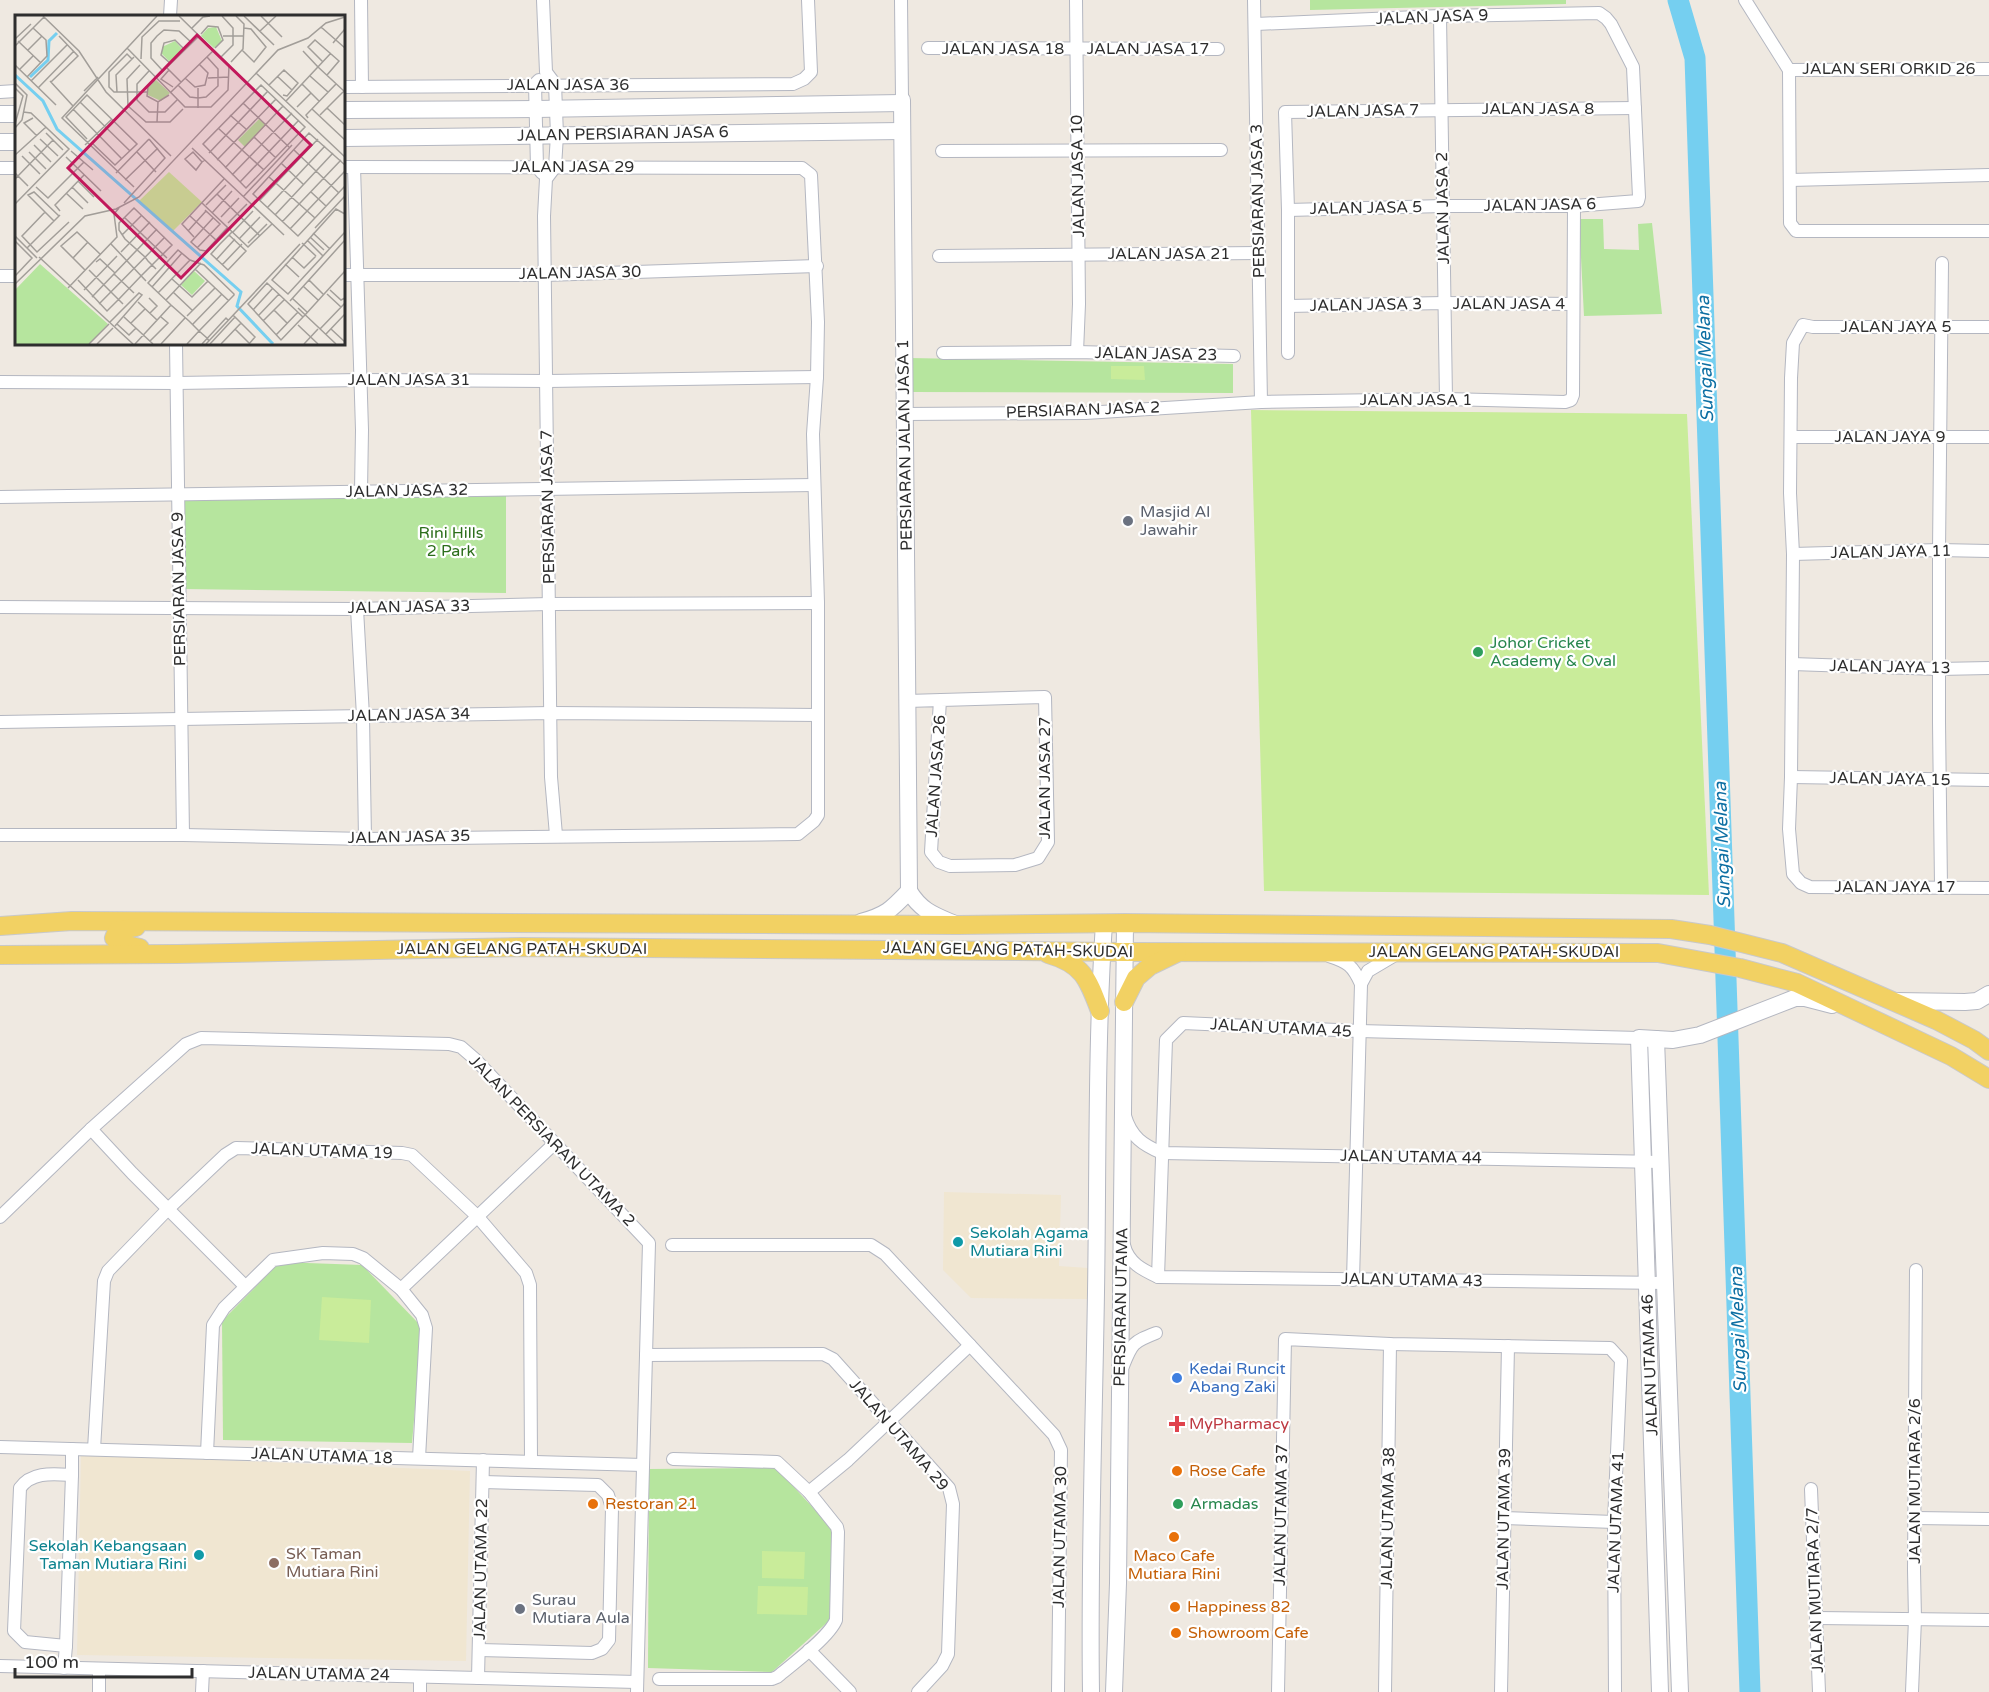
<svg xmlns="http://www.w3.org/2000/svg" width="1989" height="1692" font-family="'Varela Round',sans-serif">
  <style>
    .education { fill: #f0e6d1 }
    .green { fill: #b6e59e }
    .pitch { fill: #c9ec9a }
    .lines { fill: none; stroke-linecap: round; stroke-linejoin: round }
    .river { stroke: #75cff0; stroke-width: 21 }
    .street-casing { stroke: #b4b7c1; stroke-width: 14 }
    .secondary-casing { stroke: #b4b7c1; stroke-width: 18 }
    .primary-casing { stroke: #c9c9c9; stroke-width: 20 }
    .street { stroke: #fff; stroke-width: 12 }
    .secondary { stroke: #fff; stroke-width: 16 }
    .primary { stroke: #f2d163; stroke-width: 18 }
    .worship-dot { fill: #6b7280; stroke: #fff; stroke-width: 2 }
    .leisure-dot { fill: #2e9e5b; stroke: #fff; stroke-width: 2 }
    .culture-dot { fill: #0f9aa8; stroke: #fff; stroke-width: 2 }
    .shop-dot { fill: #3f7fe0; stroke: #fff; stroke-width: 2 }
    .health-dot { fill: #e0444e; stroke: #fff; stroke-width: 2 }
    .food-dot { fill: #e8710a; stroke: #fff; stroke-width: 2 }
    .education-dot { fill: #8d6e63; stroke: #fff; stroke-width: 2 }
    .labels { text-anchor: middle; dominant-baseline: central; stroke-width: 4.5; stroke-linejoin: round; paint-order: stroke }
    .street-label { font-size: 16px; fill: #2e2e2e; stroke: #fff }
    .worship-label { font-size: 16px; fill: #5b616d; stroke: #fff; text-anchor: start }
    .park-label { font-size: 16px; fill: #2c6e1b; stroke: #fff }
    .leisure-label { font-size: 16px; fill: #27864d; stroke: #fff; text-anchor: start }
    .culture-label { font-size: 16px; fill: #0d838f; stroke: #fff; text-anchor: start }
    .shop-label { font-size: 16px; fill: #366cbe; stroke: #fff; text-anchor: start }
    .health-label { font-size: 16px; fill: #be3a42; stroke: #fff; text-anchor: start }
    .food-label { font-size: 16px; fill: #c56008; stroke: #fff; text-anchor: start }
    .education-label { font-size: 16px; fill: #785e54; stroke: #fff; text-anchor: start }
    .water-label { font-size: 18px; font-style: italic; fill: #0d6fa3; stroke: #fff }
    .inset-river { fill: none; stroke: #75cff0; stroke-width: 3 }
    .inset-road { fill: none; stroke: #a29e99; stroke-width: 1.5 }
    .view { fill: #c2185b; fill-opacity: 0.15; stroke: #c2185b; stroke-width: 3 }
    .inset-edge { fill: none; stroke: #2e2e2e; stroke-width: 3 }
  </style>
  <rect width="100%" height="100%" fill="#efe9e1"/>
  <g class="education">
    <polygon points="944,1192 1061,1195 1059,1266 1088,1268 1088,1299 971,1298 943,1270"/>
    <polygon points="81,1454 470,1471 466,1661 77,1655"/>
  </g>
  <g class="green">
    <polygon points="1310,0 1566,0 1566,4 1310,10"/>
    <polygon points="1579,219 1603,219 1604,249 1639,250 1638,224 1652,223 1662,314 1584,316"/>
    <polygon points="910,358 1233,364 1233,393 912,392"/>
    <polygon points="181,490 506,492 506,593 183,589"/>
    <polygon points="280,1262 362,1265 422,1327 412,1443 223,1440 222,1321"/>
    <polygon points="776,1468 833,1529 831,1619 772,1672 648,1668 649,1469"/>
  </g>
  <g class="pitch">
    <polygon points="1111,366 1144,366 1145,380 1111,379"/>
    <polygon points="1251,410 1687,414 1709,895 1264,891"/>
    <polygon points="322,1297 371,1300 369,1343 319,1340"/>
    <polygon points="762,1551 805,1552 804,1579 762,1578"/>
    <polygon points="758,1586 808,1587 807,1615 757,1614"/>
  </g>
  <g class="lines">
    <polyline class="river" points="1678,0 1695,58 1750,1692"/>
    <g class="street-casing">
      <g id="street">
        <polyline points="361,0 362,87"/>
        <polyline points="543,0 546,72 555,84 557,135 555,167 546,179 544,216 551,777 556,835"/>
        <polyline points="901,0 902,100"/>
        <polyline points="1076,0 1079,304 1077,352"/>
        <polyline points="1254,0 1261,402"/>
        <polyline points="1745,0 1789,70 1790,223 1796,231 1989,231"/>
        <polyline points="170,16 171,0"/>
        <polyline points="1440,16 1446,399"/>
        <polyline points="1256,24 1440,16 1599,13 1606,18 1611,24 1633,67 1639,197 1638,201 1574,206 1443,206 1288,210"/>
        <polyline points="928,48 1218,49"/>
        <polyline points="1789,70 1989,69"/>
        <polyline points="539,80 535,84 537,167 542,173"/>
        <polyline points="344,87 793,84 804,79 811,72 808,0"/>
        <polyline points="0,92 16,91"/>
        <polyline points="942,151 1221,150"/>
        <polyline points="354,167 362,430 361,491"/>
        <polyline points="0,168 16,168"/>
        <polyline points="1790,180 1989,175"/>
        <polyline points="939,256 1259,253"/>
        <polyline points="344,275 545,275 817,266"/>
        <polyline points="0,276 16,276"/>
        <polyline points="1288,306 1444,303 1573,304"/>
        <polyline points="1989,327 1813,327 1803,325 1793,343 1791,378 1790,493 1793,554 1791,777 1789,829 1793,874 1801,883 1810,887 1989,888"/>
        <polyline points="176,344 183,835"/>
        <polyline points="943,353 1077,352 1234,356"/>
        <polyline points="1288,353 1288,210 1285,112 1635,108"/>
        <polyline points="0,382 177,383 360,380 548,381 817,377"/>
        <polyline points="904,414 1085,413 1261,402 1446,399 1565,402 1571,400 1573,395 1574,206"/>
        <polyline points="1791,437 1989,437"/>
        <polyline points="0,497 814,485"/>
        <polyline points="1793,554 1939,550 1989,551"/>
        <polyline points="0,607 357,609 549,604 818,603"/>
        <polyline points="357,609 363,716 365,839"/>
        <polyline points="1792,664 1939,669 1989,668"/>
        <polyline points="907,701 1045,697 1048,842 1038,858 1015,865 950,866 939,862 931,852 940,700"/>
        <polyline points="0,722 551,713 818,715"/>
        <polyline points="1791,777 1989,780"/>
        <polyline points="0,835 183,835 365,839 798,834 814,821 818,815 818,603 813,434 817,377 818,322 811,175 802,168 344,167"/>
        <polyline points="1941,886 1939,722 1939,550 1942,263"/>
        <path d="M1329 956C1348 962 1353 966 1361 984L1353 1280"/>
        <polyline points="1361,984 1368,971 1395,955"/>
        <path d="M1125 1116C1131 1137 1143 1145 1162 1153L1661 1162"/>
        <polyline points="91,1129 132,1173 245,1286"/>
        <polyline points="0,1217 91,1129 186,1044 201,1038 449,1044 461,1047 476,1060 649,1243 637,1692"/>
        <polyline points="672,1245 871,1245 885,1254 1054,1435 1061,1450 1058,1692"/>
        <path d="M1124 1245C1128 1263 1143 1270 1158 1277L1666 1283"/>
        <polyline points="1158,1277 1166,1040 1183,1023 1359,1031 1639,1038"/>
        <polyline points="401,1289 555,1143"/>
        <polyline points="646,1355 823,1354 833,1359 949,1488 953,1504 948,1654 942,1666 918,1692"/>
        <path d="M1123 1366C1132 1343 1133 1342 1156 1333"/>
        <polyline points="0,1447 643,1465"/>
        <polyline points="94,1449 104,1281 108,1271 168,1209 225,1155 236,1148 402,1153 412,1155 477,1216 526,1273 530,1285 531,1461"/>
        <polyline points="207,1453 213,1325 224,1308 273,1260 323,1253 353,1254 363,1258 401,1289 422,1315 426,1328 419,1458"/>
        <polyline points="1811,1489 1819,1692"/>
        <polyline points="809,1492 848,1460 970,1345"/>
        <polyline points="1504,1518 1614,1522"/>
        <polyline points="1915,1518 1989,1519"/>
        <polyline points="1817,1618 1989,1620"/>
        <polyline points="66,1646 72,1475"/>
        <polyline points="479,1650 592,1653 602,1649 609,1640 612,1508 608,1495 598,1485 483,1482"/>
        <polyline points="809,1650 850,1692"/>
        <polyline points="0,1666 637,1682"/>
        <path d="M64 1668 66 1646 25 1642 14 1631 20 1488C32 1471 54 1474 72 1475V1449"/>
        <polyline points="478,1678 483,1460"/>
        <path d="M659 1679H772L777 1677C793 1664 829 1637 836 1620L838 1532 837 1527 809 1492 777 1462 673 1459"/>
        <polyline points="99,1692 99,1669"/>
        <polyline points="202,1692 203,1671"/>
        <polyline points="420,1692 420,1677"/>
        <polyline points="1278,1692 1285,1339 1390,1344 1610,1348 1621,1360 1614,1522 1615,1692"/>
        <polyline points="1385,1692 1390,1344"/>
        <polyline points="1501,1692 1508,1346"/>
        <polyline points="1912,1692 1915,1619 1914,1570 1916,1270"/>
      </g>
    </g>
    <g class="secondary-casing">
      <g id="secondary">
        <polyline points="902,100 909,891"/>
        <polyline points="344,110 536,109 902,103"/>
        <polyline points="0,114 16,114"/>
        <polyline points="344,138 902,131"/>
        <polyline points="0,142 16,142"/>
        <path d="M909 891C921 911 934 915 955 924"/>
        <path d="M861 922C886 915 891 910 909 891"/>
        <polyline points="1895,1001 1965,1002 1977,1001 1989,994"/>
        <polyline points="1656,1039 1680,1692"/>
        <path d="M1091 1692C1089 1558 1094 1425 1096 1292 1098 1169 1096 1046 1104 923"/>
        <polyline points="1114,1692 1118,1583 1125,923"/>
        <polyline points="1660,1692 1639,1038 1673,1040 1700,1035 1795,998 1805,998 1832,1005"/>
      </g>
    </g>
    <g class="primary-casing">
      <g id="primary">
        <polyline points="0,926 72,921 958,925 1125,923 1671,929 1710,935 1782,953 1936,1020 1974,1040 1989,1051"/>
        <polyline points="136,927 117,931 114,938 118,943 140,948"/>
        <path d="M1048 954C1083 964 1088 979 1100 1011"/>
        <polyline points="0,955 177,954 521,947 1125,952 1658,953 1740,968 1797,983 1951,1056 1989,1079"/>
        <polyline points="1124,1002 1136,978 1150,966 1177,953"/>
      </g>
    </g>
    <use href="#street" class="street"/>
    <use href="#secondary" class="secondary"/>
    <use href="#primary" class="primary"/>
  </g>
  <g class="worship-dot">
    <circle cx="1128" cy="521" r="6"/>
    <circle cx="520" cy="1609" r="6"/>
  </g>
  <g class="leisure-dot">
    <circle cx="1478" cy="652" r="6"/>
    <circle cx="1178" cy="1504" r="6"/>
  </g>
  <g class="culture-dot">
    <circle cx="958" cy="1242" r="6"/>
    <circle cx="199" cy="1555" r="6"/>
  </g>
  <circle class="shop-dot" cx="1177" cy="1378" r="6"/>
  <path class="health-dot" d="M1174 1415h6v6h6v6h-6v6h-6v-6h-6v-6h6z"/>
  <g class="food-dot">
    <circle cx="1177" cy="1471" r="6"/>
    <circle cx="593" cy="1504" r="6"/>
    <circle cx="1174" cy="1537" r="6"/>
    <circle cx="1175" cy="1607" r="6"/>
    <circle cx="1176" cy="1633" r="6"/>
  </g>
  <circle class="education-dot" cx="274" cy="1563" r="6"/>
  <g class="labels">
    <g class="street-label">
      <text transform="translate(1432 17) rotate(-2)">JALAN JASA 9</text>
      <text x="1003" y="49">JALAN JASA 18</text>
      <text x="1148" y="49">JALAN JASA 17</text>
      <text x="1889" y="69">JALAN SERI ORKID 26</text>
      <text x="568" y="85">JALAN JASA 36</text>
      <text x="1538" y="109">JALAN JASA 8</text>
      <text transform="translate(1363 111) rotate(-1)">JALAN JASA 7</text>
      <text transform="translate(623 134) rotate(-1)">JALAN PERSIARAN JASA 6</text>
      <text x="573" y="167">JALAN JASA 29</text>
      <text transform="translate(1078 176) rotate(-91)">JALAN JASA 10</text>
      <text transform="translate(1258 201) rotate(-91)">PERSIARAN JASA 3</text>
      <text transform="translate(1540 205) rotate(-1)">JALAN JASA 6</text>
      <text transform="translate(1366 208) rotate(-1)">JALAN JASA 5</text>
      <text transform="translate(1443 208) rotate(-91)">JALAN JASA 2</text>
      <text x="1169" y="254">JALAN JASA 21</text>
      <text transform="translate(580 273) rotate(-1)">JALAN JASA 30</text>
      <text x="1509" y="304">JALAN JASA 4</text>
      <text transform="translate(1366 305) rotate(-1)">JALAN JASA 3</text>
      <text x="1896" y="327">JALAN JAYA 5</text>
      <text transform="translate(1156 354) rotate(1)">JALAN JASA 23</text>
      <text x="409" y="380">JALAN JASA 31</text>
      <text x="1416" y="400">JALAN JASA 1</text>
      <text transform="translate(1083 410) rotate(-2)">PERSIARAN JASA 2</text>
      <text x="1890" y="437">JALAN JAYA 9</text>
      <text transform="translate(905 445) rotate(-91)">PERSIARAN JALAN JASA 1</text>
      <text transform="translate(407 491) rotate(-1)">JALAN JASA 32</text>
      <text transform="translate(548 507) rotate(-91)">PERSIARAN JASA 7</text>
      <text transform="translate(1891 552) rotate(-1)">JALAN JAYA 11</text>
      <text transform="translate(179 589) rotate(-91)">PERSIARAN JASA 9</text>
      <text transform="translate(409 607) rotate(-1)">JALAN JASA 33</text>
      <text transform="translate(1890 667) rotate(1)">JALAN JAYA 13</text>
      <text transform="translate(409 715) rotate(-1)">JALAN JASA 34</text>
      <text transform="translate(936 776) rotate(-86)">JALAN JASA 26</text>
      <text transform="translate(1045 778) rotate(-90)">JALAN JASA 27</text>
      <text transform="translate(1890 779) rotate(1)">JALAN JAYA 15</text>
      <text transform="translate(409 837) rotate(-1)">JALAN JASA 35</text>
      <text x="1895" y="887">JALAN JAYA 17</text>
      <text x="522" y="949">JALAN GELANG PATAH-SKUDAI</text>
      <text transform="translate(1008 950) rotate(1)">JALAN GELANG PATAH-SKUDAI</text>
      <text x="1494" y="952">JALAN GELANG PATAH-SKUDAI</text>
      <text transform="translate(1281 1028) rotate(3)">JALAN UTAMA 45</text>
      <text transform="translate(552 1141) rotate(46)">JALAN PERSIARAN UTAMA 2</text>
      <text transform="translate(322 1151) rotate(2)">JALAN UTAMA 19</text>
      <text transform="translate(1411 1157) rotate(1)">JALAN UTAMA 44</text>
      <text transform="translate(1412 1280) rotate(1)">JALAN UTAMA 43</text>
      <text transform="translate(1121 1307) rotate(-89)">PERSIARAN UTAMA</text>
      <text transform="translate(1650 1365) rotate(-92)">JALAN UTAMA 46</text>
      <text transform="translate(899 1435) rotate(49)">JALAN UTAMA 29</text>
      <text transform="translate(322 1456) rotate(2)">JALAN UTAMA 18</text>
      <text transform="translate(1915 1481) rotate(-90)">JALAN MUTIARA 2/6</text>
      <text transform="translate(1281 1515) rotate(-89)">JALAN UTAMA 37</text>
      <text transform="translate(1388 1518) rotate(-89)">JALAN UTAMA 38</text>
      <text transform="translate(1504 1519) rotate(-89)">JALAN UTAMA 39</text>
      <text transform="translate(1616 1522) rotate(-88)">JALAN UTAMA 41</text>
      <text transform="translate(1060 1537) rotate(-89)">JALAN UTAMA 30</text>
      <text transform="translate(481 1569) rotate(-89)">JALAN UTAMA 22</text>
      <text transform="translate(1815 1590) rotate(-92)">JALAN MUTIARA 2/7</text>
      <text transform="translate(319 1674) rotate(1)">JALAN UTAMA 24</text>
    </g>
    <g class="worship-label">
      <text x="1140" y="512">Masjid Al<tspan x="1140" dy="18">Jawahir</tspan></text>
      <text x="532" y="1600">Surau<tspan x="532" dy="18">Mutiara Aula</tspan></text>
    </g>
    <g class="park-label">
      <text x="451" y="533">Rini Hills<tspan x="451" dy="18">2 Park</tspan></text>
    </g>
    <g class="leisure-label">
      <text x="1490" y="643">Johor Cricket<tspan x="1490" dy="18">Academy &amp; Oval</tspan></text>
      <text x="1190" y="1504">Armadas</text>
    </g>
    <g class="culture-label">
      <text x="970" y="1233">Sekolah Agama<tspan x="970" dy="18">Mutiara Rini</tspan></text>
      <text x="187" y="1546" text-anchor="end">Sekolah Kebangsaan<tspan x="187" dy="18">Taman Mutiara Rini</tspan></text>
    </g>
    <g class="shop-label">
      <text x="1189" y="1369">Kedai Runcit<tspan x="1189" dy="18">Abang Zaki</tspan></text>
    </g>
    <g class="health-label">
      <text x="1189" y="1424">MyPharmacy</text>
    </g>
    <g class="food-label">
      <text x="1189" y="1471">Rose Cafe</text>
      <text x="605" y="1504">Restoran 21</text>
      <text x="1174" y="1556" text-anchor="middle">Maco Cafe<tspan x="1174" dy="18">Mutiara Rini</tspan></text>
      <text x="1187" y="1607">Happiness 82</text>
      <text x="1188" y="1633">Showroom Cafe</text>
    </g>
    <g class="education-label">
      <text x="286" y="1554">SK Taman<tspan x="286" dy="18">Mutiara Rini</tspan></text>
    </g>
    <g class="water-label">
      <text transform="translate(1705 359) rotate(-92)">Sungai Melana</text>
      <text transform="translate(1722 845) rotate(-92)">Sungai Melana</text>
      <text transform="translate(1738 1330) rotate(-92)">Sungai Melana</text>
    </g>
  </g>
  <g transform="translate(15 15)">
    <rect width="330" height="330" fill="#efe9e1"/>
    <path d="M201 12 207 26 199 33 186 21 193 13ZM160 26 168 35 155 47 147 39V32ZM141 65 155 78 146 86 133 80V73ZM244 104 251 110 230 132 223 125ZM25 249 93 309 74 329H0V275ZM179 256 190 266 177 280 166 270Z" fill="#b6e59e"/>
    <path d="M154 157 187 187 158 216 124 186Z" fill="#c9ec9a"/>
    <path class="inset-river" d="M0 60 28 86 42 114 226 277 222 291 258 329M15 62 33 45 34 26 42 18"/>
    <path class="inset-road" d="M28 1 64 36 91 77 156 141M229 1 259 30M246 1 267 22M306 12 330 33M177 13 188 2 195 1M245 16 261 1M186 19 193 11 203 12 208 25 200 33M208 21H228M0 24 16 9M3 26 26 48M318 28 330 14M0 31 29 2M112 33 170 92H196L213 75 214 50 164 1M13 35 27 21M227 35 239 47 251 32 236 14 229 13M288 36 303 52M206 42 218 30V13L207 1M117 44 112 39 94 57V72L99 77H132M126 44 127 22 144 6H165M216 47 228 34 229 9 221 1M308 47 293 32 300 25 324 46 312 60M156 49 146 40 149 28 160 25 170 35M0 50 41 90M125 50 112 64 113 91 131 107H155L168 94M303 52 330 77M152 53 166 67M4 55 18 41M154 55 146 64 158 72M134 56 122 69V85L134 97H150L162 85M148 56 136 43V28L142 21 149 15 164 16 177 28M241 58 330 142M262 61 277 75M295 61 313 77M12 62 32 41 31 25 18 13M141 63 184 21M170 63 180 72 190 70 193 58 184 49M193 63 214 62M140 65 133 72 132 81 143 87 154 80M16 66 52 30M35 66 58 91M36 67 63 41 44 21M0 68 12 80 7 105 0 113M287 69 304 86M163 70 175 82 183 83 191 82 203 71V54L192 42M246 70 290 112 231 173 188 129ZM254 70 269 55 283 68 272 81 268 80M0 73 8 81 0 109M23 73 59 36M69 76 83 62M102 77 101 60 119 42M155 78 199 35M271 86 316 38M65 87 115 136M228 88 274 132M282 92 296 78M183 93V73M312 93 330 110M58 94 107 144M297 94 330 125M215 100 231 114M305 100 329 76M18 103 9 108 22 121M293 103 291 100 321 69M142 107 143 87M203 113 249 155M31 118 48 135M239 122 261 143M25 124 43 141M72 124 51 102 72 80 122 129 100 150 77 128M19 130 36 147M70 130 97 104M177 133 269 220M279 135 324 178M56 136 78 155M14 137 31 154M122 137 141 157M194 138 253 76M0 140 31 112M7 141 25 159M51 142 86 176M202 145 261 84M187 147 178 137 170 144 181 155 187 147 190 145M266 148 288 169M330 150 294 118 238 179 283 221 330 171M210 153 268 91M0 158 13 171M101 158 134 124M217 160 277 98M254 162 300 203M0 164 38 125M110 165 143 133M63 166 79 182M225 167 284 105M21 172 33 183 69 147M57 172 73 188M119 172 47 103 142 1M296 177 311 191M51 178 68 194M202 179 245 221M228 182 277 130M245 185 303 124M109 188 150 143 134 124M187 188 233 232 257 209M0 189 54 134 16 98 8 97M191 190 211 170M252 193 310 131M45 196 40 190 69 160M30 197 7 221 22 237 54 207M197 198 217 176M330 199 321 194 257 265 273 279 330 217M260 200 318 138M175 201 201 225M206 202 224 183M110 203 152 243M198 203 176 227 185 235 191 236 212 213M39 206 13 180 19 177 44 201M267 207 326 145M213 208 232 189M300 213 330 181M275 214 330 156M173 216 191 196M218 217 238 196M298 218 315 234M107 220 127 200M214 220 231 236 213 255 196 239 205 229 217 217M0 221 22 243M179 222 167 209 209 164M295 222 309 235M224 224 245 202M292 225 308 241M0 226 17 243 0 261M233 228 252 209M287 228 301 241M96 229 131 266M12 233 45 200M182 233 205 209 190 195M106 237 135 207M24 242 118 329M277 242 289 253 301 241M58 243 73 227M201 245 220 224M81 247 85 244 100 258M270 249 284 262M207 250 227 229M180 254 214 286M70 255 46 231 62 217 85 239M74 255 108 289M99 259 119 278M157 264 177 282 193 266M63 265 92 296 104 284 126 261 157 230 119 193 104 208V215L110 224 130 242 133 246 141 254M294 265 308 279M0 269 70 201 101 194 124 182 263 35 293 23 311 8 330 2M288 271 303 285M137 272 167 238M53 273 102 222 99 199 104 193M69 275 102 241M315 275 326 285 330 283M158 277 178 296M143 278 175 245M312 279 326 292M77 282 142 214M134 283 142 291 135 298M277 283 292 297M151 285 186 248M275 286 330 225M123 287 142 305M84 289 150 222M283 293 321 329M238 295 258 273M259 295 272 308M218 300 240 322 234 329M172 301 200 273M243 301 264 279M109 302 138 329M288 302 252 268 233 289 266 325 288 302 290 300 330 256M248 306 270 284M95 307 124 278 127 280 100 311M116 308 130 294M102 309 114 320 121 313M177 310 207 279M283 310 303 329M220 314 234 328M305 314 330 288M316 314 330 327M311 319 330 299M261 320 283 297M135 326 153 308 146 302M74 329 94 309M82 329 98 313M120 329 156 290M146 329 170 303M172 329 184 316 219 280V279L189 250 175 245 163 235 133 268 156 290 174 306 184 316 192 323 194 326M187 329 211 303 213 305M191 329 285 229M195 329 220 302M206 329 226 308M289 329 303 314"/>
    <path class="view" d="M182 20 296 130 166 263 53 153Z"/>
    <rect width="330" height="330" class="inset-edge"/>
  </g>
  <path d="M15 1668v9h177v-9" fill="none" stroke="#2e2e2e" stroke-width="3"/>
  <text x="24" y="1668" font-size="18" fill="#2e2e2e" stroke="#ffffff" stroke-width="4.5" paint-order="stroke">100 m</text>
</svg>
